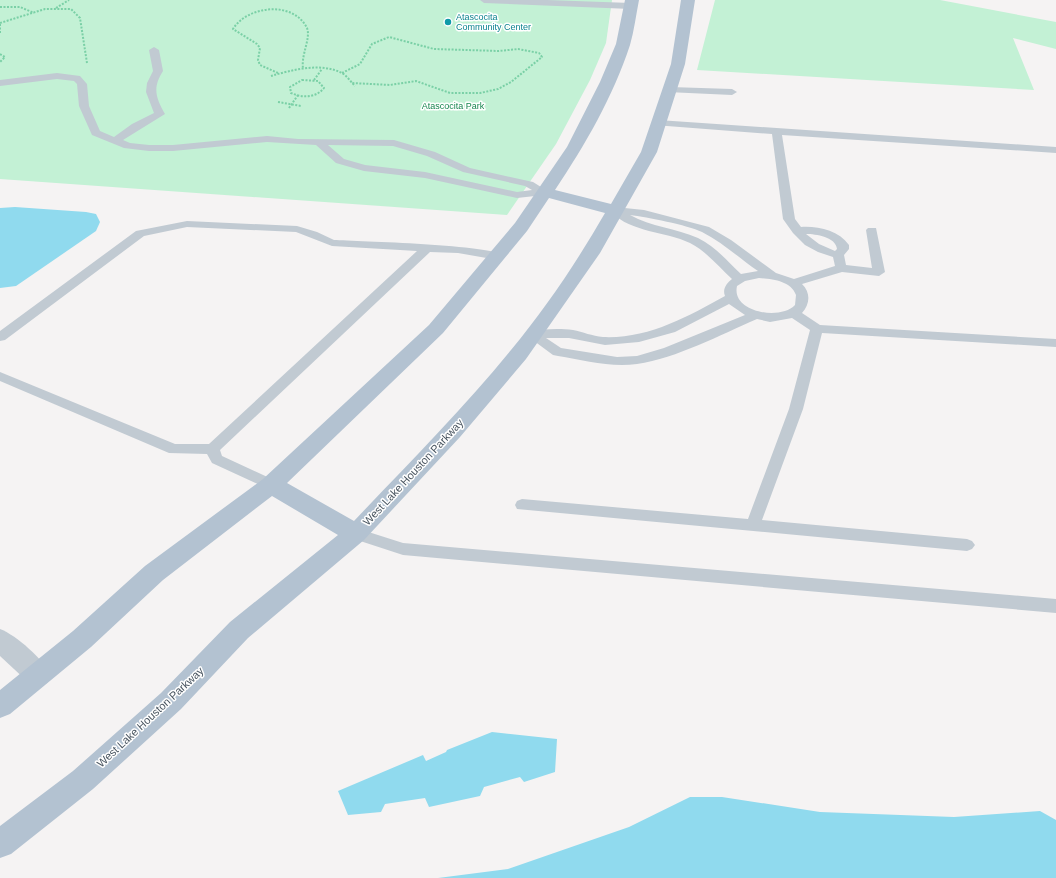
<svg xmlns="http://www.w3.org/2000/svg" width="1056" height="878" font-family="Helvetica,sans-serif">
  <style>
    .green { fill: #c3f1d5 }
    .water { fill: #90daee }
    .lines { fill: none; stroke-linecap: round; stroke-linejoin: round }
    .path { stroke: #7ad0a6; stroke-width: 2; stroke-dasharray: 2 1.5; stroke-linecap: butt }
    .lane { fill: #c1cad2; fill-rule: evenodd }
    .street { fill: #c1cad2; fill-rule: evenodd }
    .primary { fill: #b3c2d1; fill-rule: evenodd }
    .culture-dot { fill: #0f9aa8; stroke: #fff; stroke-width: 1.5 }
    .labels { text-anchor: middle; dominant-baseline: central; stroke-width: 3; stroke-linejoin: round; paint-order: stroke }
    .far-culture-label { font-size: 9px; fill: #0d838f; stroke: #fff; text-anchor: start }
    .far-park-label { font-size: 9px; fill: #17864f; stroke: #fff }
    .street-label { font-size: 11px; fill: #4a5661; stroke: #fff }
  </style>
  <rect width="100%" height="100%" fill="#f5f3f3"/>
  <g class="green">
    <polygon points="0,0 612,0 606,43 590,80 556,144 507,215 0,179"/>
    <polygon points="715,0 940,0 1056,22 1056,49 1013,38 1034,90 697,70"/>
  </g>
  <g class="water">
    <polygon points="15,207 86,212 96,214 100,222 96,231 16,286 0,288 0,208"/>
    <polygon points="492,732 557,739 555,772 524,782 520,777 484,787 480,796 429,807 425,798 385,804 381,812 348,815 338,791 423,755 426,761 446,752 447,750"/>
    <polygon points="690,797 722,797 820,812 954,817 1040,811 1056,820 1056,878 438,878 508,869 629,827"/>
  </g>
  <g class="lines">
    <g class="path">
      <polyline points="0,7 20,7 34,13"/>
      <polyline points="56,8 69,0"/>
      <polyline points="0,23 45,9 71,9 80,18 87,63"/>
      <polyline points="0,24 0,34"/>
      <polyline points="0,54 5,57 0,62"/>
      <path d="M278 73 260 65 258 60 260 48 257 44 233 29C247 6 293 0 307 28 311 38 301 55 303 68"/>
      <polyline points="342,73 360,64 372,44 389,37 434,49 499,51 518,49 539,53 542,57 511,82 498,89 480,93 450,93 416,81 390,85 352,83"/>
      <path d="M271 76C292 70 320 62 342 73 347 76 351 82 355 86"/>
      <path d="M302 80 318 81 324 88C316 98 302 98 291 93L290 87Z"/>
      <polyline points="314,80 322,69"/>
      <polyline points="278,102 301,106"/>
      <polyline points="289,108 298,95"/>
    </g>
    <g class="lane">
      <polygon points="480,0 547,0 631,3 635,6 631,9 484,3"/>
      <path d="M154 47 159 50 163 71C152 88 156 98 165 114L123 140 130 143 149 145H173L267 136 298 139 394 140 435 152 470 168 533 182 549 192 544 195 517 198 425 178 364 171 336 163 316 145 267 142 173 151H149L124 148 92 135 79 106 77 84 74 81 57 79 0 86V80L57 73 80 76 87 84 89 106 100 131 114 137 132 124 154 113 146 92 147 83 153 71 149 50ZM328 145 393 146 427 156 463 172 525 186 532 190 517 192 425 172 365 165 344 159Z"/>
      <polygon points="670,87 732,89 737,92 732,95 667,92 665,90 667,88"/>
      <path d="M658 120 1056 147V153L782 135 795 219 801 227C818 226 838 230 849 245V249L844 255 846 265 872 268 866 230 868 228H876L885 272 879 276 842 272 802 284C811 293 810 304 802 313L820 325 1056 339V347L822 333 803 409 762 520 967 539 972 541 975 545 972 549 967 551 517 509 515 505 517 501 522 499 748 519 789 409 810 330 792 318 770 322 757 319C720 335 677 358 637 364 611 368 583 360 558 356L553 355 526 335 528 332C541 329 559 328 573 330 583 332 592 336 603 337 648 339 687 317 725 296 722 289 727 283 732 279 719 267 706 251 690 243 665 231 632 233 611 212L609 210 615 207 644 210 709 227 731 240 776 273 794 279 835 266 833 257 818 252 805 245 793 233 783 219 772 134 654 125 653 123ZM630 215C647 217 687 225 702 232 722 242 739 258 758 271L741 274C728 262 715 246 698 238 676 228 651 227 630 215ZM806 234C816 234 836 237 837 249L835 251 819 244ZM759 278C773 279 791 281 796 295L795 305C780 321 731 312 737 286L745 281ZM729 304 745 315 664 348 637 356 617 357 561 348 546 338H569L605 345 639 342 675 332Z"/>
      <path d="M187 221 297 226 317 232 334 240C356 241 496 245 504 256L498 260 458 253 430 252 220 450 222 456 276 481 278 485 276 489 271 490 212 463 207 454 169 453 0 381V372L175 444H209L417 251 332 246 296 232 187 227 144 236 5 340 0 341V331L136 231Z"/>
      <polygon points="356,528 403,543 1056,599 1056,613 403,555 351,538 348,534 351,530"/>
    </g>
    <path class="street" d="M0 629C16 635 44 660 51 675L47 683 38 686 29 683 0 656Z"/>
    <path class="primary" d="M625 0H639C636 15 634 31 630 45 613 97 585 145 555 190L611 204 641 152 671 64 681 0H695L685 64 657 152 600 253 526 359 460 437 364 540 248 638 181 709 93 789 11 854 0 858V826L73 771 161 693 230 622 338 535 272 496 163 580 91 647 10 714 0 718V690L73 631 145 566 263 479 429 325 515 223 567 147 600 82 616 44ZM549 198 605 213C578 260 546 308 511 350 462 410 407 465 354 521L287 483 443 333 527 231Z"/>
  </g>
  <circle class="culture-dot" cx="448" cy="22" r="4"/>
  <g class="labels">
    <g class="far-culture-label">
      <text x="456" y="17">Atascocita<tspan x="456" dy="10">Community Center</tspan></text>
    </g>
    <g class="far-park-label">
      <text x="453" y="106">Atascocita Park</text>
    </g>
    <g class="street-label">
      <text transform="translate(413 472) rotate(-47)">West Lake Houston Parkway</text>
      <text transform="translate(150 717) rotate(-43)">West Lake Houston Parkway</text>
    </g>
  </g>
</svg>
